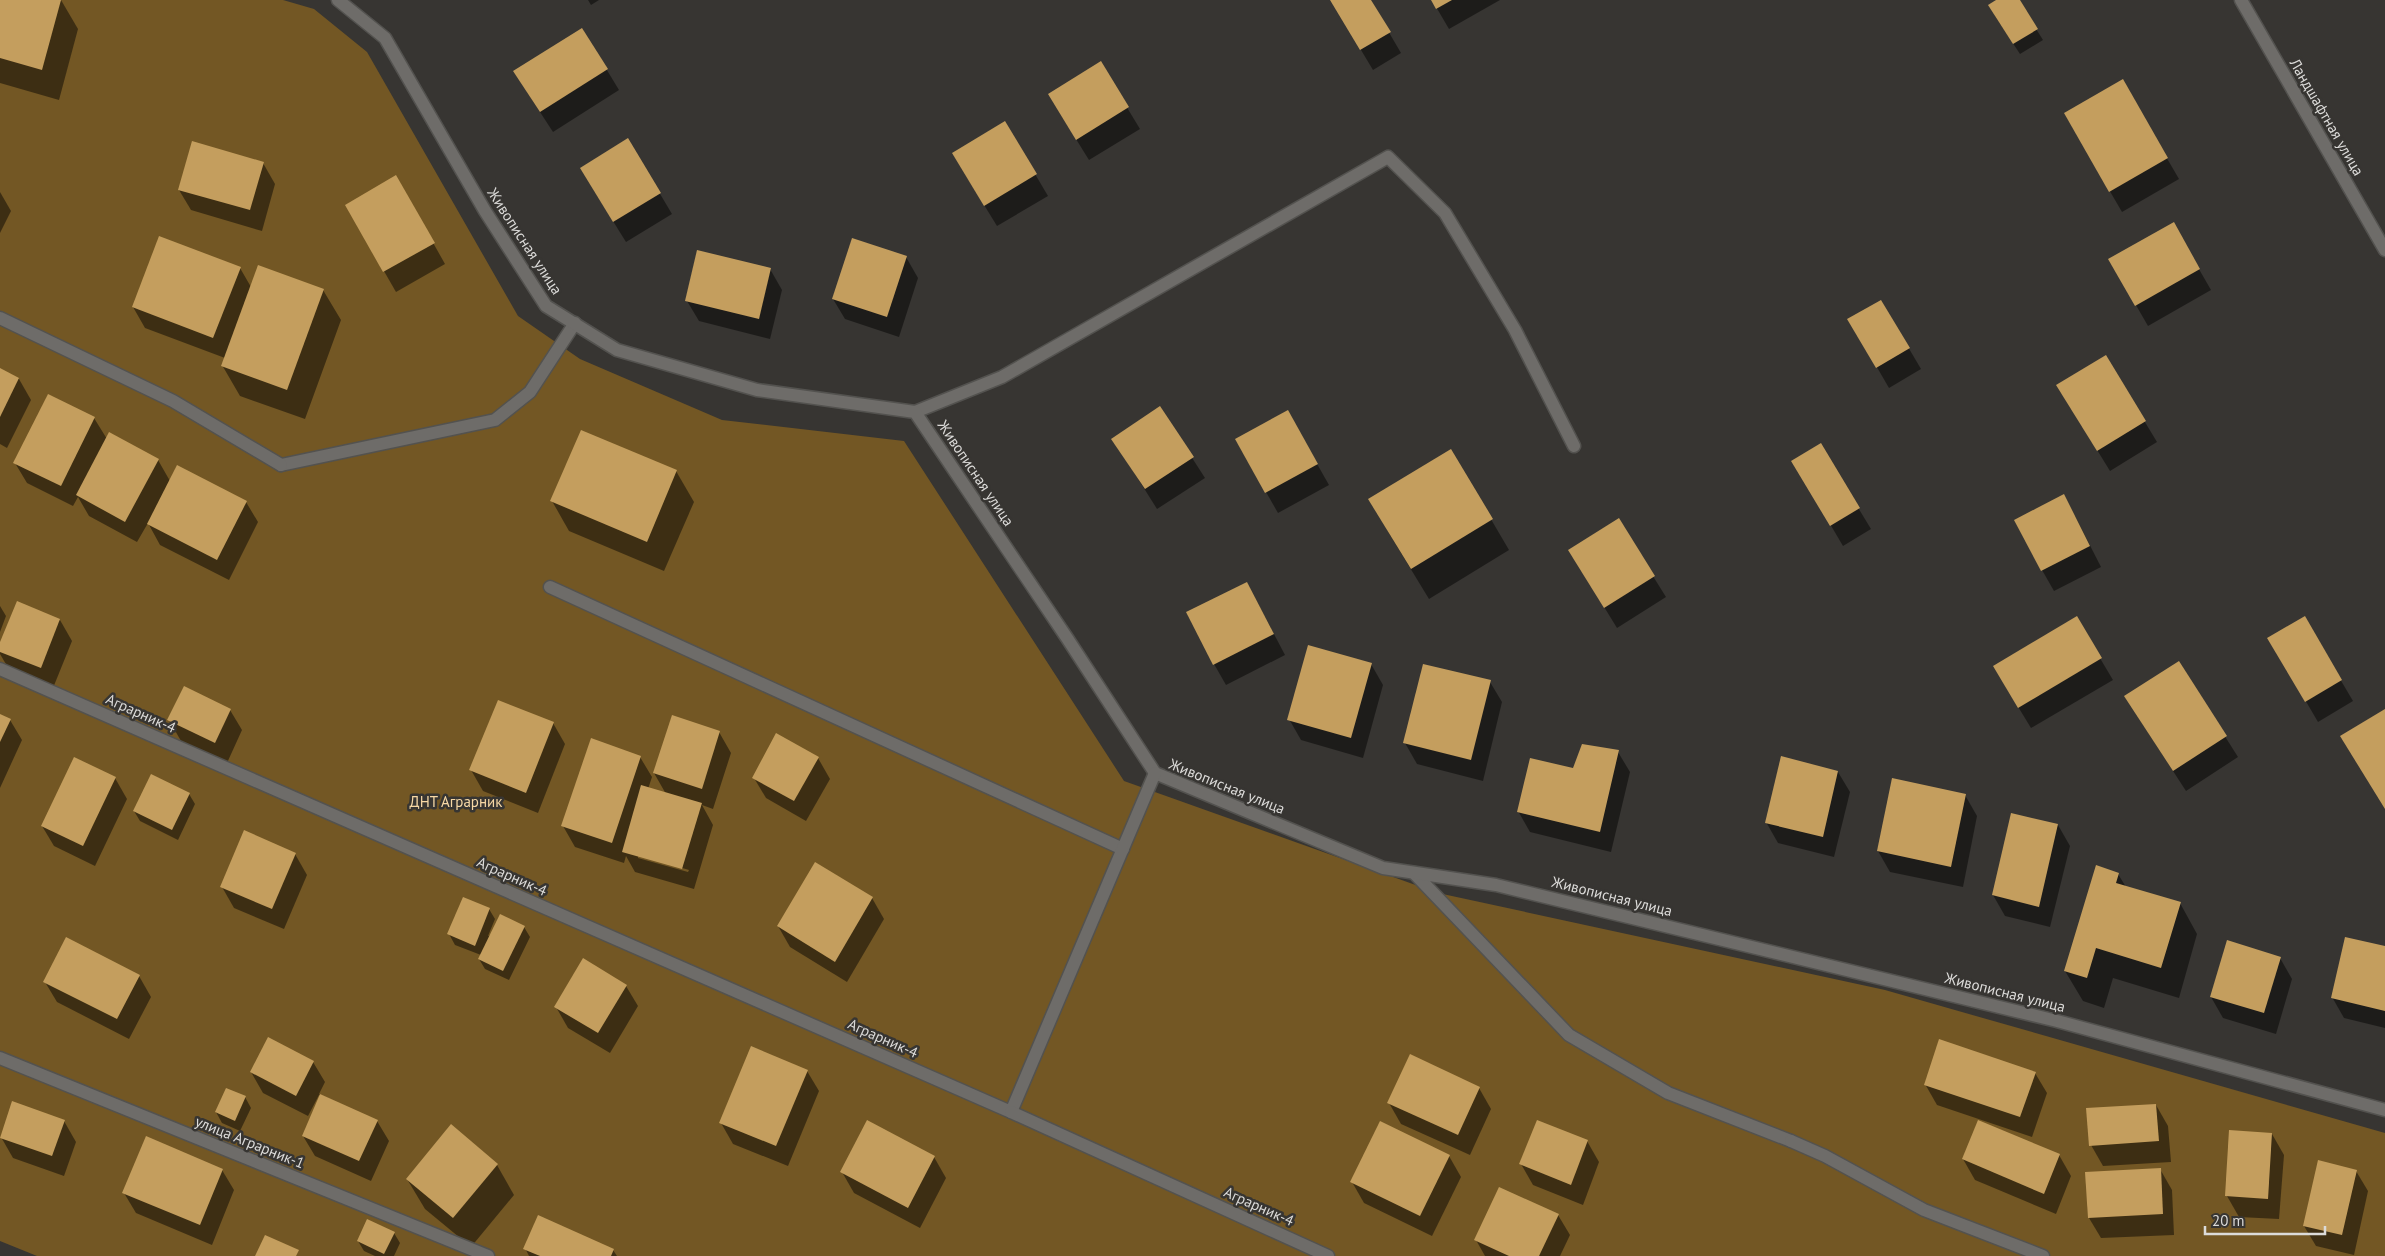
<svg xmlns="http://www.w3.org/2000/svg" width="2385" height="1256" font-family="'PT Sans',sans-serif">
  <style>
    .green { fill: #735724 }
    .shadow { fill: #0007; fill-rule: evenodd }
    .building { fill: #c49e5e }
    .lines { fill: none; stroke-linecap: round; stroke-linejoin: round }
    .service-casing { stroke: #53524f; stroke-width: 15 }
    .minor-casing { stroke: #53524f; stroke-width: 15 }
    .service { stroke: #6e6c69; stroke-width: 12 }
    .minor { stroke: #6e6c69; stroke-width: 12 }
    .labels { text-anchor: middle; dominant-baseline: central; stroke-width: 5; stroke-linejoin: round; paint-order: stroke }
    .street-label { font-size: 15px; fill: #dcdbd9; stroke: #373532 }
    .park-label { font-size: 15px; fill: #f7d8a5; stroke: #373532 }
  </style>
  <rect width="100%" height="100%" fill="#373532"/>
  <polygon class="green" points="0,0 283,0 314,9 367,52 518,316 580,359 722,420 904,441 1124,781 1438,893 1885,990 2385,1133 2385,1256 37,1256 0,1241"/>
  <g class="shadow">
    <polygon points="0,0 61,0 78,29 59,100 0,83"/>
    <polygon points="588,0 599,0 591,5"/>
    <polygon points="1331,0 1370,0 1401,53 1373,70"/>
    <polygon points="1432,0 1500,0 1449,29"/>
    <polygon points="1999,0 2018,0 2043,40 2020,54 1995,16"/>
    <polygon points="582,29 619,90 553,132 527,92"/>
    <polygon points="1100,63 1140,129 1089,160 1061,115"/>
    <polygon points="2122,81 2179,179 2122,212 2065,114"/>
    <polygon points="1005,123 1048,196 997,226 965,174"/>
    <polygon points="628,140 672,214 626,242 593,189"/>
    <polygon points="263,163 275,184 262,231 191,210 179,190"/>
    <polygon points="396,177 445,264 396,292 346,205"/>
    <polygon points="0,192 11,211 0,233"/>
    <polygon points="2173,224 2211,290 2148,326 2110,260"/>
    <polygon points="906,257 918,278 899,337 845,319 833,299"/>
    <polygon points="240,268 251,287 323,290 341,320 305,419 240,396 222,365 225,358 145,328 133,307"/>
    <polygon points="770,269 782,290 770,339 699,321 687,301"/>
    <polygon points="1881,301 1921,369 1889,388 1849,319"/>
    <polygon points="2105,356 2157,442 2110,471 2070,406"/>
    <polygon points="0,369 19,379 31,400 7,448 0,444"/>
    <polygon points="48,395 94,418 107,439 158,460 170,481 246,502 258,522 229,580 160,545 148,523 137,542 89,516 78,497 73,506 27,483 15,463"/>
    <polygon points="1160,408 1205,478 1157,509 1113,439"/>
    <polygon points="1287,411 1329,485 1278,513 1236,440"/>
    <polygon points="1820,445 1871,529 1843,546 1793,461"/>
    <polygon points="1451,451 1509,550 1429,599 1387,530"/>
    <polygon points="676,471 694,502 664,571 569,531 552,501"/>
    <polygon points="2075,516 2101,567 2054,591 2042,570"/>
    <polygon points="1618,520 1666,597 1617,628 1582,571"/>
    <polygon points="1247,583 1285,655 1226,685 1214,664"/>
    <polygon points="0,606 6,616 0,632"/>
    <polygon points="2076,618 2113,680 2031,728 2006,687"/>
    <polygon points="2304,618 2353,701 2318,722 2269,638"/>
    <polygon points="60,620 72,641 53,688 10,671 0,654 0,645"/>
    <polygon points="2178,662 2238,757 2186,791 2138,717"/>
    <polygon points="1371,664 1383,685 1363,758 1301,740 1289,719"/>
    <polygon points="1490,682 1502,702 1483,781 1417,764 1405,743"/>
    <polygon points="230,710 242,730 227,763 181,741 169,720"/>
    <polygon points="0,715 10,720 22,740 0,788"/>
    <polygon points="553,723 565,744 538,813 483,791 471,770"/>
    <path d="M719 732 731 753 713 809 702 805 713 825 694 889 635 872 626 856 624 863 575 847 563 826 640 757 652 777 648 789 666 794 654 773ZM638 855 689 870 688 872 638 858Z"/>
    <polygon points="1618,752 1630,772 1611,852 1530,832 1518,811"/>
    <polygon points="818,758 830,779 806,821 766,798 754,778"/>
    <polygon points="1838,772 1850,792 1834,857 1778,843 1766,822"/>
    <polygon points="115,778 127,799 95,866 54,846 42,826"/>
    <polygon points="189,794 195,804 178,840 140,821 134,811"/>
    <polygon points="1965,795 1977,816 1963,887 1890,872 1878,851"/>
    <polygon points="2058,825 2070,846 2050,927 2005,916 1993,895"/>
    <polygon points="295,854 307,875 284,929 234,908 222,887"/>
    <polygon points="816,864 872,898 884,919 847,982 790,947 778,926"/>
    <polygon points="2118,874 2126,887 2180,903 2197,934 2179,998 2113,978 2104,1008 2083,1001 2065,971"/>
    <polygon points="489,909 495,919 488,936 524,927 530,937 509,980 485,969 479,959 481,955 455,945 449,934"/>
    <polygon points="2385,947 2385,1028 2344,1018 2332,997"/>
    <polygon points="2280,958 2292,979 2276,1034 2223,1018 2211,997"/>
    <polygon points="139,976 151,997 129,1039 57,1002 45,982"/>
    <polygon points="626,986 638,1006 610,1053 568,1028 556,1007"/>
    <polygon points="313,1062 325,1082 319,1094 377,1121 389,1141 371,1181 315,1156 303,1136 321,1096 319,1095 308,1116 263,1093 251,1072"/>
    <polygon points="807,1071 819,1091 788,1166 733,1144 721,1123"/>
    <polygon points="2035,1073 2047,1093 2032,1137 1937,1105 1925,1084"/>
    <polygon points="1479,1088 1491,1109 1470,1155 1401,1124 1389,1103"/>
    <polygon points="245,1097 251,1108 240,1131 222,1123 216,1112"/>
    <polygon points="2156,1105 2168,1126 2171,1162 2103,1166 2091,1145"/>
    <polygon points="64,1121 76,1142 64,1176 13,1158 1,1137"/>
    <polygon points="2272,1134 2284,1155 2279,1219 2239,1217 2227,1196"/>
    <polygon points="1587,1141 1599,1162 1583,1205 1533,1185 1521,1164"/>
    <polygon points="2059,1155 2071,1176 2056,1214 1975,1180 1963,1159"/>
    <polygon points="1449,1156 1461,1177 1432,1236 1364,1203 1352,1182"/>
    <polygon points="934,1157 946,1178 920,1228 854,1193 842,1172"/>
    <polygon points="497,1165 514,1195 471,1247 425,1209 407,1179"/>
    <polygon points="2160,1169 2172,1190 2174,1235 2101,1238 2089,1218"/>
    <polygon points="222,1170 234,1190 212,1245 136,1213 124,1193"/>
    <polygon points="2356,1171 2368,1191 2354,1255 2316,1246 2304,1226"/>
    <polygon points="1558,1215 1570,1235 1560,1256 1485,1256 1476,1240"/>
    <polygon points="394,1233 400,1243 394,1256 375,1256 364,1251 358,1241"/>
    <polygon points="525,1248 613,1250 617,1256 529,1256"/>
  </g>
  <g class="building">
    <polygon points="0,0 61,0 42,70 0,58"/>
    <polygon points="1330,0 1371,0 1391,32 1360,50"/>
    <polygon points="1431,0 1452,0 1436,9"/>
    <polygon points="1996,0 2020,0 2038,29 2013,44 1988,5"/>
    <polygon points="582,28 608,69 540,112 513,71"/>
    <polygon points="1101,61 1129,107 1076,140 1048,94"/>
    <polygon points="2123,79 2168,158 2109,192 2064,113"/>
    <polygon points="1005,121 1037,174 984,206 952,153"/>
    <polygon points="628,138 661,193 613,222 580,168"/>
    <polygon points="192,141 264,162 250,210 178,190"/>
    <polygon points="396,175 435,243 383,272 345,205"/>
    <polygon points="2174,222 2200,269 2135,306 2108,259"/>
    <polygon points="159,236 241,267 213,338 132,307"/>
    <polygon points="852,238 907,256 887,317 832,299"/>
    <polygon points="697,250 771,268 759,319 685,301"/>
    <polygon points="258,265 324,289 287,390 221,366"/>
    <polygon points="1881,300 1910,348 1876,368 1847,319"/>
    <polygon points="2106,355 2146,421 2097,451 2056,385"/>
    <polygon points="0,368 19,378 0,417"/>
    <polygon points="48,394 95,417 61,486 13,463"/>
    <polygon points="1160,406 1194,457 1145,489 1111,439"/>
    <polygon points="1288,410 1318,464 1265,493 1235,439"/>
    <polygon points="581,430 677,470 647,542 550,501"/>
    <polygon points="109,432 159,459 125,522 76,495"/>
    <polygon points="1821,443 1860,508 1830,526 1791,461"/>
    <polygon points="1451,449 1493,519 1411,569 1368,499"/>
    <polygon points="177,465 247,501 217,560 147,524"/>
    <polygon points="2064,494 2090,546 2041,571 2014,520"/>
    <polygon points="1619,518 1655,576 1604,608 1568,550"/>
    <polygon points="1247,582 1274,634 1213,665 1186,612"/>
    <polygon points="17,601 60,619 41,668 0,652 0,642"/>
    <polygon points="2077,616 2102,658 2018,708 1993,666"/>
    <polygon points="2305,616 2342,680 2305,702 2267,638"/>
    <polygon points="1308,645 1372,663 1351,738 1287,720"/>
    <polygon points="2179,661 2227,736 2173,771 2124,696"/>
    <polygon points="1423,664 1491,680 1471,760 1403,743"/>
    <polygon points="184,686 231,709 215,743 167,720"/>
    <polygon points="498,700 554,722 526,793 469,770"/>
    <polygon points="2385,709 2385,809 2340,736"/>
    <polygon points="0,714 11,719 0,742"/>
    <polygon points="672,715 720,731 702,789 653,773"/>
    <polygon points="776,733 819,757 794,801 752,778"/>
    <polygon points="591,738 641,756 612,843 561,826"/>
    <polygon points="1582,744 1619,750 1600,832 1517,812 1530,758 1573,768"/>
    <polygon points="1781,756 1838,771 1823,837 1765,823"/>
    <polygon points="74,757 116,777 83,846 41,826"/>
    <polygon points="151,774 190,793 172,830 133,811"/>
    <polygon points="1892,778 1966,794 1951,867 1877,851"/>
    <polygon points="641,785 702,803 682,869 622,852"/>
    <polygon points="2011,813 2058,824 2039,907 1992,895"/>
    <polygon points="244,830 296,853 272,909 220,887"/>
    <polygon points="815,862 873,897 835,962 777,926"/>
    <polygon points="2096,865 2119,873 2116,883 2181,902 2161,968 2096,948 2087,978 2064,971"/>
    <polygon points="463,897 490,908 475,946 447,934"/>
    <polygon points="500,914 525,926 503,971 478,959"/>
    <polygon points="66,937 140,975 117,1019 43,982"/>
    <polygon points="2345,937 2385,946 2385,1011 2331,998"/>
    <polygon points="2227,940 2281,957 2264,1013 2210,997"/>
    <polygon points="583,958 627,985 598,1033 554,1007"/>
    <polygon points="268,1037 314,1061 296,1096 250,1072"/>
    <polygon points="1939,1039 2036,1072 2020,1117 1924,1085"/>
    <polygon points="751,1046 808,1070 776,1146 719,1123"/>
    <polygon points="1410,1054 1480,1087 1458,1135 1387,1103"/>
    <polygon points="226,1088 246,1096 235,1121 215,1112"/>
    <polygon points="320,1094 378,1120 359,1161 302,1136"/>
    <polygon points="12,1101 65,1120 52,1156 0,1138"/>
    <polygon points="2156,1104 2159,1141 2089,1146 2086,1108"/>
    <polygon points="867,1120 935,1156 908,1208 840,1172"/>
    <polygon points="1537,1120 1588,1140 1571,1185 1519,1164"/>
    <polygon points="1978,1120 2060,1154 2044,1194 1962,1159"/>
    <polygon points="1380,1121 1450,1155 1420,1216 1350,1182"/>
    <polygon points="451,1124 498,1164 453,1218 406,1179"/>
    <polygon points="2229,1130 2272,1133 2268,1199 2225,1196"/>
    <polygon points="146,1136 223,1169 200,1225 122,1193"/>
    <polygon points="2318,1160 2357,1170 2342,1235 2303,1226"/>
    <polygon points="2161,1168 2163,1214 2088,1218 2085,1172"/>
    <polygon points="1499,1187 1559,1214 1539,1256 1509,1256 1474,1240"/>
    <polygon points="538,1215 614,1249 611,1256 540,1256 523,1249"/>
    <polygon points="367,1219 395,1232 384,1254 357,1241"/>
    <polygon points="265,1235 299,1250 296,1256 255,1256"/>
  </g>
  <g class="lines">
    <g class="service-casing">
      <g id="service">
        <polyline points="915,412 1002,377 1388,157 1445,213 1515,330 1574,446"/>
        <polyline points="281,465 495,420 530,392 575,323"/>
        <polyline points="1414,873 1569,1035 1668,1093 1791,1141"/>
      </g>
    </g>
    <g class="minor-casing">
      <g id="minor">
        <polyline points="338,0 385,38 485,211 546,306 617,350 757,390 915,412 1067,638 1155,773 1383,868 1496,885 2057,1021 2385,1110"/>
        <polyline points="2241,0 2385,250"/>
        <polyline points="0,318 173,401 281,465"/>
        <polyline points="550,587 1123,849"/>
        <polyline points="0,669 1011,1112 1155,773"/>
        <polyline points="0,1058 488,1256"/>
        <polyline points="1011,1112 1328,1256"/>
        <polyline points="1791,1141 1825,1156 1924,1210 2043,1256"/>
      </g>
    </g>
    <use href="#service" class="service"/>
    <use href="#minor" class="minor"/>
  </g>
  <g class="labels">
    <g class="street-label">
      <text transform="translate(2327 117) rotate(60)">Ландшафтная улица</text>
      <text transform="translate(525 241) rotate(57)">Живописная улица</text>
      <text transform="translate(976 473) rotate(56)">Живописная улица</text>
      <text transform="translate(141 713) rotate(24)">Аграрник-4</text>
      <text transform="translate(1227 786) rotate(22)">Живописная улица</text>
      <text transform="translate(512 876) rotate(24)">Аграрник-4</text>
      <text transform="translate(1612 896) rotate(14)">Живописная улица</text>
      <text transform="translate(2005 992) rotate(14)">Живописная улица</text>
      <text transform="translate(883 1038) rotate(24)">Аграрник-4</text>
      <text transform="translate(250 1142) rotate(22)">улица Аграрник-1</text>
      <text transform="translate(1259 1206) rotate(24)">Аграрник-4</text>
    </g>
    <g class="park-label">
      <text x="456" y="801">ДНТ Аграрник</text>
    </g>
  </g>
  <path d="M2205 1226v8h120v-8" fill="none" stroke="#dcdbd9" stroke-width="2.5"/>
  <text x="2212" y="1226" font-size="15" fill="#dcdbd9" stroke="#373532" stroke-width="4" paint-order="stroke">20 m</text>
</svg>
